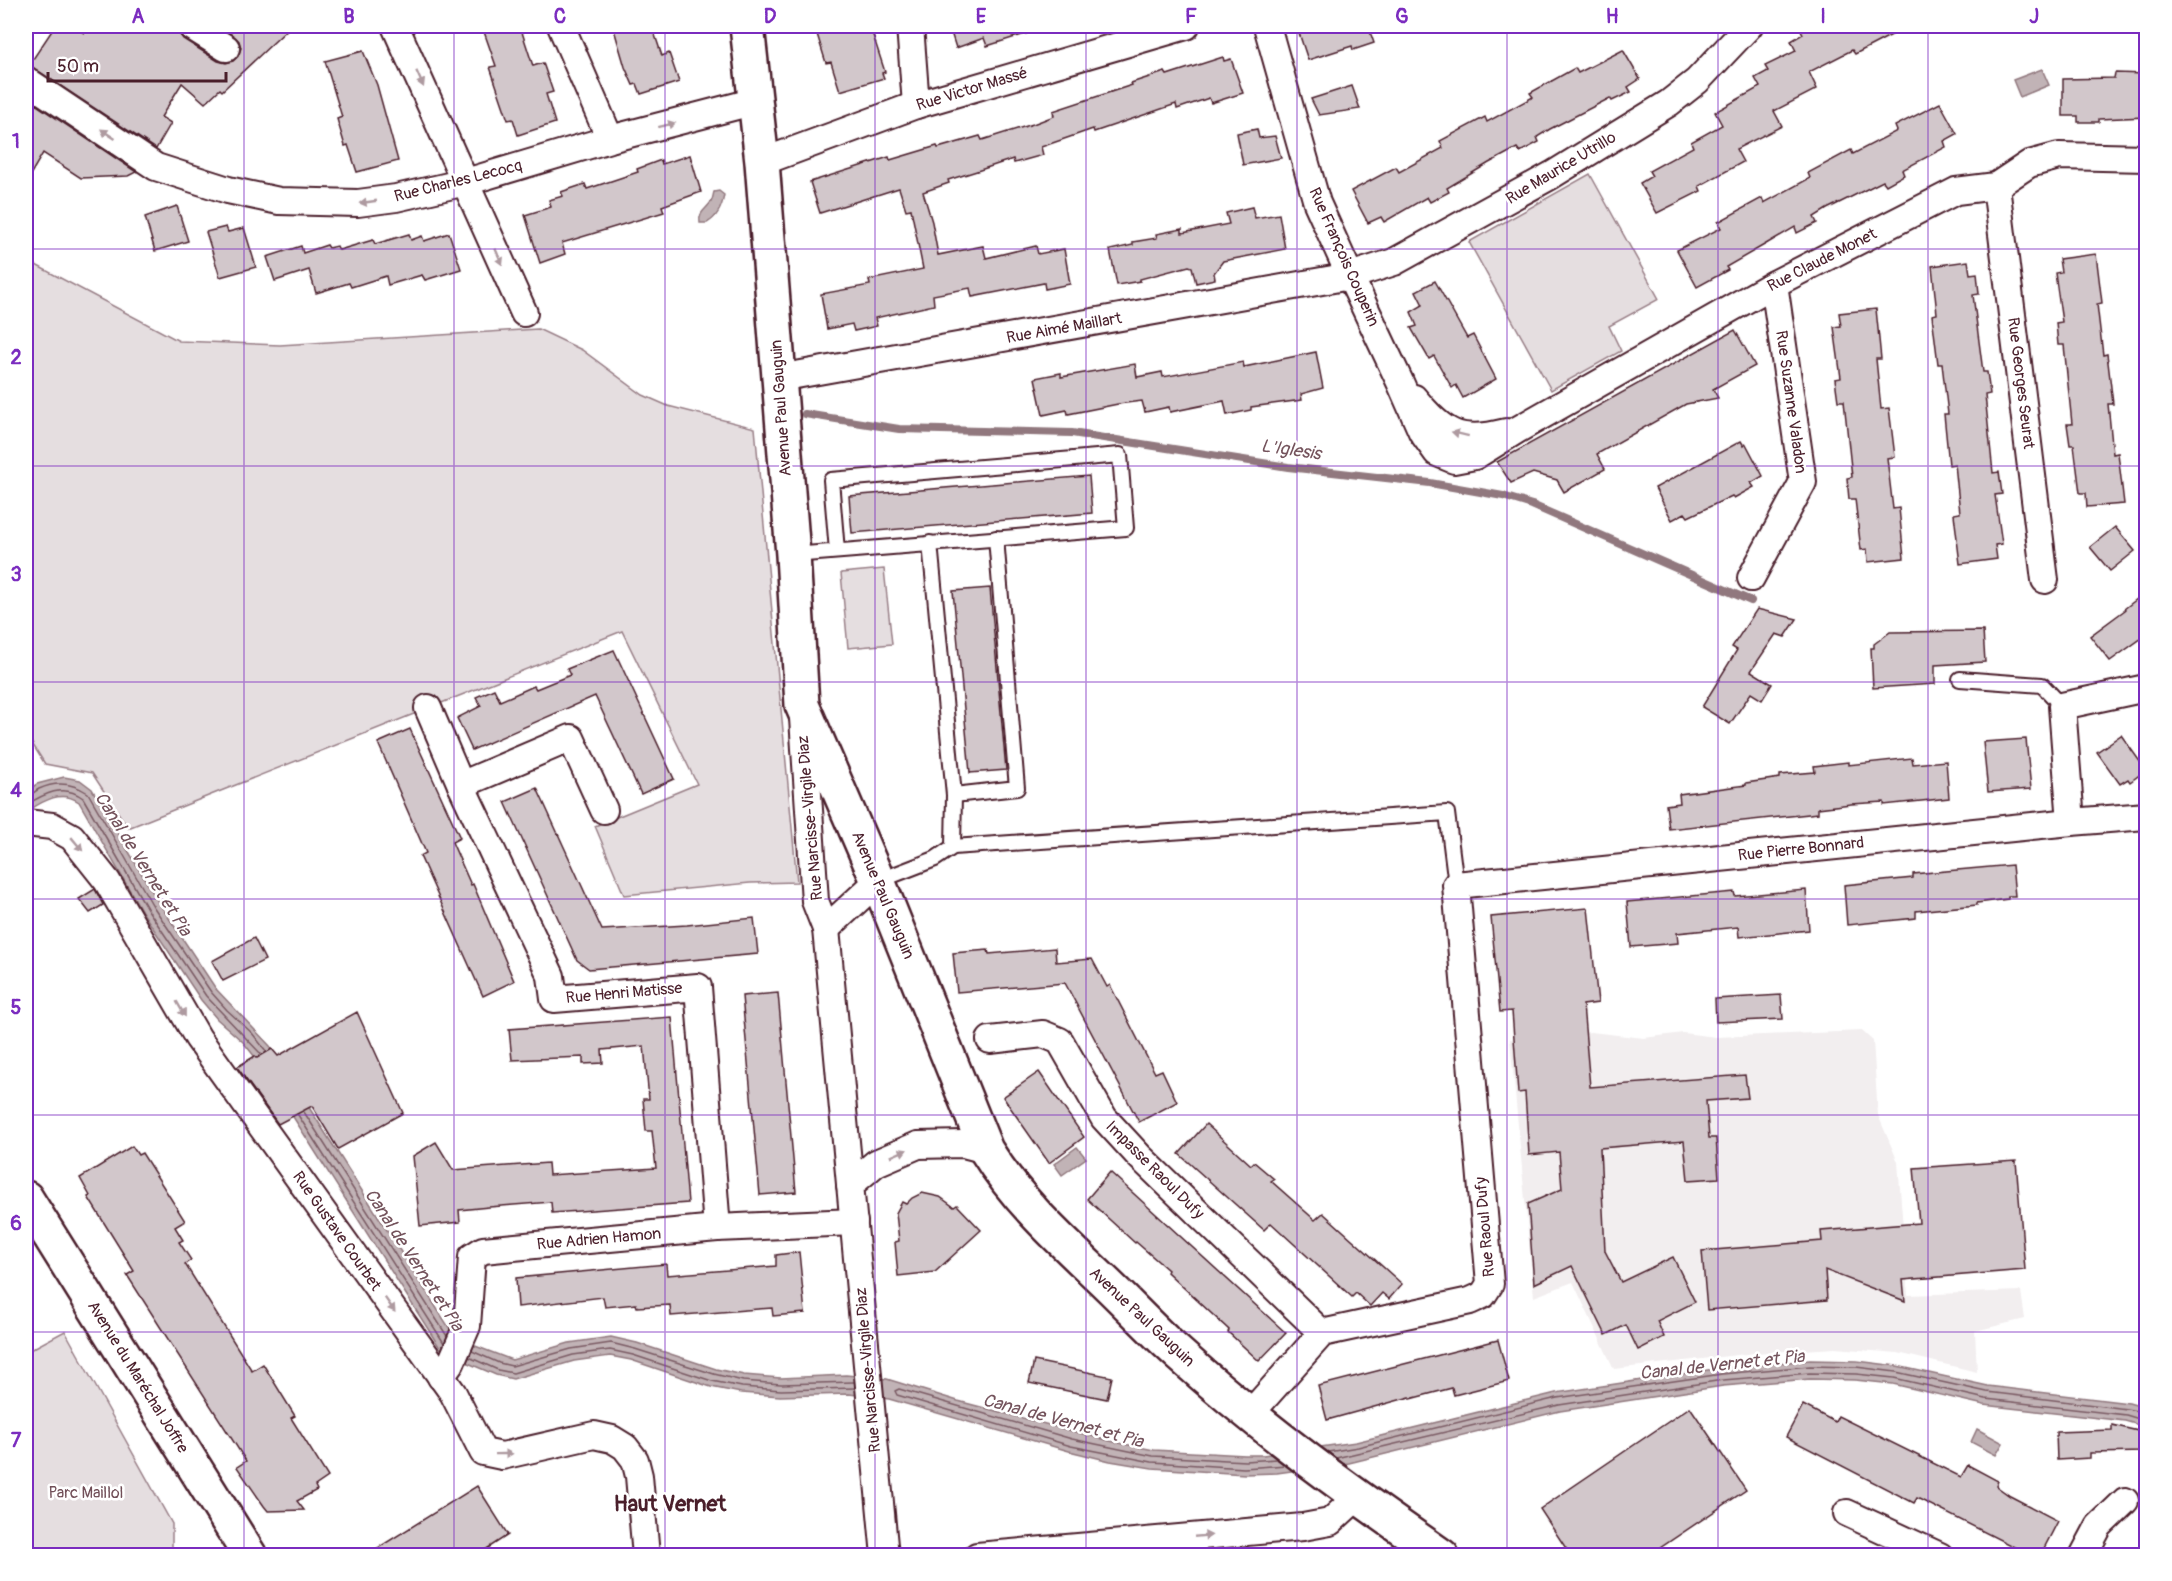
<svg xmlns="http://www.w3.org/2000/svg" width="2172" height="1581" font-family="Pangolin,sans-serif">
  <style>
    .built { fill: #f2eeef }
    .green { fill: #e5dee0; stroke: #987e86; stroke-width: 1.5 }
    .water { fill: #c1b3b6; stroke: #91787e; stroke-width: 1.5 }
    .lines { fill: none; stroke-linecap: round; stroke-linejoin: round }
    .shore { stroke: #7a5a63; stroke-width: 1.5 }
    .stream { stroke: #91787e; stroke-width: 8 }
    .building { fill: #d2c7cb; stroke: #4a1f2b; stroke-width: 1.5 }
    .service-casing { stroke: #4a1f2b; stroke-width: 18 }
    .minor-casing { stroke: #4a1f2b; stroke-width: 30 }
    .tertiary-casing { stroke: #4a1f2b; stroke-width: 38 }
    .secondary-casing { stroke: #4a1f2b; stroke-width: 38 }
    .service { stroke: #fff; stroke-width: 14 }
    .minor { stroke: #fff; stroke-width: 26 }
    .tertiary { stroke: #fff; stroke-width: 33 }
    .secondary { stroke: #fff; stroke-width: 33 }
    .oneway { fill: #ae9aa0 }
    .grid { fill: none; stroke: #7b2cbf; stroke-width: 1.5; stroke-opacity: 0.55 }
    .labels { text-anchor: middle; dominant-baseline: central; stroke-width: 5; stroke-linejoin: round; paint-order: stroke }
    .street-label { font-size: 16px; fill: #4a1f2b; stroke: #fff }
    .park-label { font-size: 16px; fill: #714f58; stroke: #fff }
    .water-label { font-size: 18px; font-style: italic; fill: #74535c; stroke: #fff }
    .district-label { font-size: 22px; font-weight: bold; fill: #4a1f2b; stroke: #fff }
    .neatline { fill: none; stroke: #7b2cbf; stroke-width: 2 }
    .grid-label { font-size: 20px; text-anchor: middle; font-weight: bold; fill: #7b2cbf }
  </style>
  <rect width="100%" height="100%" fill="#fff"/>
  <filter id="ink" filterUnits="userSpaceOnUse"><feTurbulence type="fractalNoise" baseFrequency=".0167" numOctaves="2"/><feDisplacementMap in="SourceGraphic" scale="12" xChannelSelector="R" yChannelSelector="G"/><feConvolveMatrix kernelMatrix="1 2 1 2 8 2 1 2 1" color-interpolation-filters="sRGB"/></filter>
  <g filter="url(#ink)">
    <polygon class="built" points="1862,1031 1873,1041 1878,1115 1898,1162 1908,1295 2021,1291 2025,1319 1975,1331 1977,1372 1898,1353 1835,1348 1755,1353 1614,1369 1573,1282 1534,1297 1510,1039 1591,1032 1644,1038 1683,1033 1716,1037"/>
    <g class="green">
      <polygon points="1590,174 1659,299 1609,326 1621,351 1551,390 1469,242"/>
      <polygon points="26,263 34,264 179,341 280,345 538,329 582,350 643,395 668,406 755,428 797,882 750,883 624,895 595,826 697,784 622,631 128,828 92,773 45,764 26,734"/>
      <polygon points="884,569 892,644 848,648 841,573"/>
      <polygon points="65,1331 172,1524 172,1555 26,1555 26,1352"/>
    </g>
    <g class="water">
      <polygon points="2042,69 2049,85 2020,97 2013,80"/>
      <path d="M719 191 724 195C722 207 718 217 707 223H700C698 212 706 210 711 202 713 199 713 195 714 192Z"/>
      <path d="M64 777 80 780 92 789 159 903 216 989 270 1046 453 1334 470 1344 512 1360 569 1343 611 1337 637 1343 716 1369 744 1375 781 1378 846 1375 887 1379 958 1401 1114 1442 1154 1450 1245 1455H1263L1356 1442 1556 1393 1721 1368 1810 1360 1857 1361 1897 1366 1988 1386 2129 1403 2146 1408V1427L2125 1421 1984 1405 1893 1384 1855 1380 1810 1379 1723 1386 1560 1411 1349 1463 1277 1473 1245 1474 1152 1468 1110 1461 1069 1451 889 1399 849 1394 780 1396 741 1393 711 1387 631 1360 610 1356 574 1361 513 1379 496 1375 461 1360 440 1348 255 1057 243 1042 217 1019 201 1000 143 913 79 802C60 789 42 802 26 812V791L37 784Z"/>
      <polygon points="1077,1147 1086,1158 1062,1175 1054,1164"/>
      <polygon points="1977,1429 2003,1443 1996,1455 1971,1442"/>
    </g>
    <g class="lines">
      <g class="shore">
        <path d="M26 796C31 795 34 792 39 789 56 781 73 783 88 793L153 906 211 992 227 1010 252 1033 266 1051"/>
        <path d="M26 805C44 794 63 783 83 798L148 910 206 996 261 1054"/>
        <polyline points="304,1112 447,1336"/>
        <polyline points="298,1115 444,1343"/>
        <polyline points="472,1351 499,1363 512,1366 571,1349 611,1343 635,1349 714,1374 743,1381 781,1384 854,1382"/>
        <polyline points="469,1357 498,1370 513,1373 573,1355 610,1350 633,1355 712,1381 742,1387 781,1390 855,1388"/>
        <polyline points="1328,1452 1358,1447 1557,1398 1722,1374 1810,1366 1856,1367 1896,1372 1987,1392 2127,1409 2146,1413"/>
        <polyline points="1336,1458 1559,1405 1723,1380 1810,1373 1856,1374 1894,1378 1986,1399 2126,1415 2146,1421"/>
        <polyline points="1277,1459 1245,1461 1153,1456 1072,1439 899,1389 895,1391 897,1395 1071,1446 1152,1462 1244,1468 1286,1465"/>
      </g>
      <polyline class="stream" points="805,414 899,429 1072,433 1288,467 1430,483 1503,496 1532,505 1751,601"/>
    </g>
    <g class="building">
      <polygon points="55,26 73,26 84,33 89,26 176,26 178,32 183,39 218,61 226,63 233,61 238,56 241,48 239,41 234,36 218,26 291,26 222,91 220,89 205,103 182,83 161,117 171,123 156,149 29,65"/>
      <polygon points="482,26 520,26 533,66 543,63 553,92 546,94 555,123 518,135 513,119 508,120 490,67 496,66"/>
      <polygon points="613,26 652,26 662,56 669,53 679,82 641,94 637,84 633,85 625,67"/>
      <polygon points="844,26 870,26 885,72 882,73 884,78 840,91 831,62 826,63 817,34"/>
      <polygon points="949,26 1038,26 1038,30 987,46 984,38 956,48"/>
      <polygon points="1312,26 1368,26 1374,43 1353,50 1352,46 1308,60 1298,30"/>
      <polygon points="1799,26 1909,26 1855,54 1852,50 1809,72 1817,89 1774,111 1782,126 1736,149 1743,162 1699,186 1701,191 1657,213 1640,183 1652,176 1649,171 1693,147 1691,142 1722,125 1715,112 1760,87 1755,78 1768,71 1765,66 1796,51 1791,41 1803,34"/>
      <polygon points="1623,50 1640,79 1628,87 1631,92 1612,101 1610,98 1550,129 1537,137 1539,142 1520,152 1517,148 1489,163 1447,188 1449,192 1430,202 1427,197 1384,222 1381,217 1368,223 1351,191 1396,167 1399,172 1443,148 1440,141 1485,117 1487,122 1533,97 1530,93 1575,68 1578,73"/>
      <polygon points="363,51 377,85 398,161 357,172 348,145 345,146 337,119 342,117 325,61"/>
      <polygon points="1223,57 1224,61 1231,59 1243,93 1211,103 1209,98 1177,109 1176,104 1094,132 1093,129 1041,147 1043,155 1014,163 1013,159 980,170 948,180 949,183 923,192 932,222 938,255 983,246 986,258 1036,246 1038,254 1064,249 1070,284 1045,289 1044,283 972,297 970,288 933,295 934,305 875,318 877,326 854,331 852,324 827,329 821,294 870,285 869,280 923,269 911,209 906,210 899,188 820,213 810,182 889,157 890,160 937,146 938,148 980,136 982,140 1033,124 1054,116 1053,111 1132,85 1131,83 1165,72 1167,75"/>
      <polygon points="2115,73 2146,74 2146,117 2099,119 2099,122 2078,122 2078,116 2063,116 2063,79 2114,78"/>
      <polygon points="1352,86 1360,109 1319,115 1311,99"/>
      <polygon points="26,98 136,172 128,176 81,178 43,153 26,182"/>
      <polygon points="1940,103 1957,134 1944,141 1946,147 1902,170 1904,175 1886,185 1883,181 1827,209 1814,217 1817,223 1797,233 1795,227 1766,244 1726,267 1728,270 1697,287 1677,250 1721,228 1718,222 1762,198 1764,203 1810,178 1808,173 1851,150 1853,154 1897,131 1895,126"/>
      <polygon points="1257,129 1259,138 1275,136 1281,158 1243,165 1237,133"/>
      <polygon points="690,155 701,192 662,206 664,212 562,243 565,254 540,263 525,215 551,207 549,200 563,196 561,192 585,184 587,189 638,172 637,169 661,160 662,164"/>
      <polygon points="177,206 188,241 155,251 145,217"/>
      <polygon points="1252,207 1255,218 1279,214 1285,249 1223,261 1214,273 1215,279 1196,283 1192,267 1189,266 1140,279 1140,281 1117,285 1110,250 1133,245 1133,242 1157,238 1156,234 1182,229 1182,233 1229,224 1226,213"/>
      <polygon points="226,227 228,232 244,228 256,267 220,277 206,232"/>
      <polygon points="449,233 461,269 425,280 422,275 388,285 386,276 351,287 349,283 316,293 309,270 275,281 267,257 301,246 303,253 327,245 329,248 337,246 339,250 373,240 375,244 409,234 411,240 422,236 424,241"/>
      <polygon points="2096,254 2102,303 2097,304 2103,355 2107,354 2113,404 2108,404 2113,454 2118,453 2124,504 2087,507 2086,493 2080,493 2074,445 2070,445 2067,424 2072,424 2064,345 2058,345 2056,323 2062,322 2055,273 2061,272 2059,259"/>
      <polygon points="1968,261 1970,274 1977,273 1979,294 1973,295 1983,372 1987,372 1990,394 1985,395 1993,473 1999,472 2002,494 1995,495 2002,544 1995,545 1997,559 1960,564 1954,514 1960,513 1955,464 1949,465 1944,414 1948,414 1942,364 1938,364 1932,315 1937,314 1932,266"/>
      <polygon points="1435,281 1467,338 1473,335 1496,379 1463,398 1456,385 1452,388 1434,356 1429,359 1411,328 1417,326 1411,312 1423,305 1416,291"/>
      <polygon points="1876,309 1881,359 1876,359 1881,409 1889,408 1895,457 1887,458 1893,509 1899,508 1904,558 1868,562 1867,549 1861,550 1855,499 1849,499 1847,478 1852,477 1844,401 1838,401 1835,379 1841,378 1834,327 1841,326 1839,313"/>
      <polygon points="1735,330 1755,366 1713,389 1718,398 1686,404 1597,454 1605,469 1564,492 1557,480 1533,473 1511,483 1497,462"/>
      <polygon points="1316,352 1323,388 1301,394 1302,400 1251,407 1251,410 1227,415 1224,401 1170,412 1169,407 1145,412 1142,401 1118,404 1068,414 1067,410 1043,415 1035,378 1061,373 1061,377 1135,364 1137,377 1162,372 1163,377 1243,362 1244,367"/>
      <polygon points="1741,441 1744,446 1746,444 1763,476 1751,483 1754,487 1734,498 1732,496 1688,517 1685,513 1672,520 1655,488"/>
      <polygon points="1089,476 1092,513 852,533 849,496"/>
      <polygon points="2115,527 2135,551 2110,571 2090,547"/>
      <polygon points="990,588 1006,770 970,773 953,591"/>
      <polygon points="2146,592 2146,635 2110,661 2090,636 2125,610 2124,609"/>
      <polygon points="1757,609 1797,619 1785,637 1776,634 1751,671 1772,684 1762,700 1751,693 1730,724 1702,707 1737,650 1732,647"/>
      <polygon points="1983,631 1985,662 1935,665 1935,684 1873,688 1871,648 1874,648 1874,644 1890,632"/>
      <polygon points="614,650 674,779 641,794 595,696 472,750 457,718 481,706 476,697 494,689 500,701 534,686 536,689 570,675 567,669"/>
      <polygon points="410,729 460,838 452,842 471,885 473,884 514,981 483,996 420,856 426,853 378,743"/>
      <polygon points="2121,735 2146,770 2130,782 2128,779 2120,784 2097,752"/>
      <polygon points="2026,739 2031,789 1988,792 1983,742"/>
      <polygon points="1912,758 1913,764 1946,761 1949,798 1884,805 1884,802 1851,804 1818,808 1818,813 1669,829 1666,805 1680,803 1679,794 1746,785 1746,783 1780,778 1780,775 1815,772 1814,766 1848,762 1848,765"/>
      <polygon points="537,788 602,930 687,925 754,918 758,954 589,969 577,960 505,802"/>
      <polygon points="2012,865 2015,896 2008,896 2008,899 1977,903 1977,905 1916,911 1916,918 1847,925 1844,885 1913,878 1913,874"/>
      <polygon points="95,889 103,905 90,913 79,899"/>
      <polygon points="1806,890 1809,930 1739,937 1738,927 1707,930 1677,933 1678,943 1631,947 1627,902 1734,892 1735,896"/>
      <polygon points="1588,908 1598,1003 1583,1005 1590,1087 1745,1075 1748,1098 1706,1101 1709,1138 1716,1138 1719,1178 1688,1180 1684,1141 1600,1148 1605,1251 1621,1282 1673,1257 1695,1302 1657,1321 1664,1337 1638,1350 1626,1325 1606,1335 1572,1266 1534,1284 1528,1204 1562,1189 1559,1152 1529,1155 1525,1092 1518,1093 1512,1011 1500,1012 1491,917"/>
      <polygon points="254,938 265,960 223,981 212,961"/>
      <polygon points="1055,948 1056,962 1092,959 1107,987 1110,985 1155,1073 1162,1070 1177,1102 1139,1122 1065,983 957,992 953,953 988,950 989,954"/>
      <polygon points="778,993 796,1192 760,1195 742,996"/>
      <polygon points="1781,995 1783,1019 1716,1022 1715,999"/>
      <polygon points="357,1012 403,1113 338,1149 312,1106 278,1124 237,1067 255,1056 257,1058 272,1049 278,1056"/>
      <polygon points="672,1017 688,1203 552,1213 551,1202 489,1207 459,1210 460,1222 420,1226 413,1156 436,1142 453,1170 548,1163 549,1175 656,1168 652,1131 646,1131 643,1099 649,1099 644,1046 602,1050 603,1063 583,1064 583,1057 512,1060 509,1029"/>
      <polygon points="1039,1072 1084,1137 1049,1163 1003,1097"/>
      <polygon points="1206,1124 1251,1165 1254,1162 1274,1179 1271,1181 1315,1220 1323,1213 1402,1284 1389,1299 1382,1293 1370,1306 1356,1293 1352,1297 1271,1223 1264,1230 1179,1154"/>
      <polygon points="132,1146 138,1155 142,1153 185,1221 175,1227 183,1240 179,1242 191,1260 185,1264 252,1371 263,1364 295,1416 291,1418 328,1477 315,1486 317,1490 297,1501 304,1510 268,1511 264,1506 237,1467 246,1461 127,1275 134,1271 88,1197 90,1196 80,1178"/>
      <polygon points="2016,1161 2025,1270 1903,1280 1905,1301 1825,1270 1827,1300 1707,1310 1702,1251 1822,1241 1821,1231 1919,1223 1914,1168"/>
      <polygon points="1110,1172 1286,1333 1259,1361 1228,1332 1229,1330 1167,1272 1168,1270 1136,1242 1135,1243 1087,1199"/>
      <polygon points="922,1193 940,1197 954,1207 957,1205 981,1230 935,1272 898,1276 895,1242 899,1241 896,1213 902,1202 906,1204 912,1198"/>
      <polygon points="799,1252 805,1313 773,1316 772,1308 671,1316 670,1305 637,1307 636,1304 605,1307 603,1297 518,1307 516,1278 666,1264 667,1275 776,1266 776,1255"/>
      <polygon points="1498,1340 1509,1381 1454,1395 1452,1388 1410,1399 1410,1397 1327,1420 1318,1386"/>
      <polygon points="1034,1361 1112,1377 1107,1399 1029,1383"/>
      <polygon points="1803,1405 1835,1422 1838,1416 1961,1477 1968,1465 1998,1481 1996,1486 2010,1496 2058,1521 2040,1556 2032,1556 1917,1498 1914,1503 1786,1437"/>
      <polygon points="1690,1407 1746,1490 1648,1556 1571,1556 1540,1509"/>
      <polygon points="2112,1425 2138,1431 2144,1452 2090,1453 2090,1458 2057,1460 2056,1432 2112,1430"/>
      <polygon points="477,1486 508,1535 476,1556 365,1556"/>
    </g>
    <g class="lines">
      <g class="service-casing">
        <g id="service">
          <polyline points="930,543 954,795 953,847"/>
          <polyline points="793,555 1126,528 1120,455 831,480 837,551"/>
          <polyline points="1960,679 2042,685 2062,706"/>
          <polyline points="954,795 1017,788 996,538"/>
          <polyline points="878,881 935,859 953,847 1447,813 1456,885"/>
        </g>
      </g>
      <g class="minor-casing">
        <g id="minor">
          <polyline points="191,26 226,48"/>
          <polyline points="395,26 524,313"/>
          <polyline points="561,26 610,139"/>
          <polyline points="910,26 916,105"/>
          <polyline points="1267,26 1317,203 1350,276 1400,382 1422,432 1437,453 1454,460 1475,456 1517,430 1774,284 1956,191 1996,186 2029,164 2059,156 2146,158"/>
          <polyline points="26,80 156,167 228,190 279,201 358,203 396,198 466,182 610,139 756,101"/>
          <polyline points="762,162 916,105 1186,26"/>
          <polyline points="1996,186 2045,580"/>
          <polyline points="779,378 1350,276 1394,262 1552,175 1669,103 1697,81 1749,26"/>
          <path d="M1414 398C1444 434 1459 444 1506 432"/>
          <polyline points="1751,578 1803,482 1774,284"/>
          <polyline points="428,708 461,785 551,976 554,999 698,987 717,1228"/>
          <polyline points="803,718 815,901 826,929 885,1556"/>
          <polyline points="461,785 571,738 604,810"/>
          <polyline points="2071,822 2062,706 2146,688"/>
          <polyline points="26,823 52,826 72,837 107,881 198,1038 453,1393 483,1452 502,1456 594,1435 612,1439 625,1447 635,1460 639,1476 646,1556"/>
          <polyline points="826,929 878,881"/>
          <polyline points="990,1040 1043,1034 1060,1041 1104,1118 1139,1156 1322,1333"/>
          <polyline points="850,1185 876,1163 918,1145 963,1144 986,1150"/>
          <polyline points="441,1377 451,1363 467,1326 472,1257 483,1250 717,1228 854,1222"/>
          <polyline points="1250,1414 1322,1333 1470,1301 1483,1295 1490,1284 1456,885 2071,822 2146,816"/>
          <polyline points="1847,1513 1940,1556"/>
          <polyline points="977,1556 1303,1527 1330,1522 1357,1497"/>
          <polyline points="2083,1556 2099,1526 2125,1501"/>
        </g>
      </g>
      <g class="tertiary-casing">
        <path id="tertiary" d="M747 26 762 162 793 555 802 705 878 881 986 1150C1018 1202 1062 1241 1107 1284 1131 1307 1154 1332 1179 1354 1261 1428 1351 1493 1442 1556"/>
      </g>
      <g class="secondary-casing">
        <polyline id="secondary" points="26,1198 250,1556"/>
      </g>
      <use href="#service" class="service"/>
      <use href="#minor" class="minor"/>
      <use href="#tertiary" class="tertiary"/>
      <use href="#secondary" class="secondary"/>
    </g>
    <defs><path id="oneway-solid" d="M-6-.8H1V-3.2L6.5 0L1 3.2V.8H-6Z" transform="scale(1.5)"/></defs>
    <g class="oneway">
      <use href="#oneway-solid" transform="translate(420 79) rotate(66)"/>
      <use href="#oneway-solid" transform="translate(667 125) rotate(-14)"/>
      <use href="#oneway-solid" transform="translate(108 134) rotate(-146)"/>
      <use href="#oneway-solid" transform="translate(368 202) rotate(172)"/>
      <use href="#oneway-solid" transform="translate(499 257) rotate(66)"/>
      <use href="#oneway-solid" transform="translate(1460 434) rotate(-166)"/>
      <use href="#oneway-solid" transform="translate(77 844) rotate(50)"/>
      <use href="#oneway-solid" transform="translate(181 1009) rotate(60)"/>
      <use href="#oneway-solid" transform="translate(899 1153) rotate(-23)"/>
      <use href="#oneway-solid" transform="translate(390 1305) rotate(55)"/>
      <use href="#oneway-solid" transform="translate(504 1454) rotate(-1)"/>
      <use href="#oneway-solid" transform="translate(1203 1536) rotate(-5)"/>
    </g>
  </g>
  <path class="grid" d="M244 26V1556M454 26V1556M665 26V1556M875 26V1556M1086 26V1556M1297 26V1556M1507 26V1556M1718 26V1556M1928 26V1556M26 249H2146M26 466H2146M26 682H2146M26 899H2146M26 1115H2146M26 1332H2146"/>
  <g class="labels">
    <g class="street-label">
      <text transform="translate(972 89) rotate(-17)">Rue Victor Massé</text>
      <text transform="translate(1561 168) rotate(-31)">Rue Maurice Utrillo</text>
      <text transform="translate(458 181) rotate(-14)">Rue Charles Lecocq</text>
      <text transform="translate(1344 257) rotate(66)">Rue François Couperin</text>
      <text transform="translate(1822 260) rotate(-27)">Rue Claude Monet</text>
      <text transform="translate(1064 328) rotate(-10)">Rue Aimé Maillart</text>
      <text transform="translate(2021 383) rotate(83)">Rue Georges Seurat</text>
      <text transform="translate(1791 402) rotate(82)">Rue Suzanne Valadon</text>
      <text transform="translate(781 408) rotate(-94)">Avenue Paul Gauguin</text>
      <text transform="translate(810 818) rotate(-95)">Rue Narcisse-Virgile Diaz</text>
      <text transform="translate(1801 849) rotate(-6)">Rue Pierre Bonnard</text>
      <text transform="translate(883 895) rotate(67)">Avenue Paul Gauguin</text>
      <text transform="translate(624 993) rotate(-5)">Rue Henri Matisse</text>
      <text transform="translate(1155 1170) rotate(45)">Impasse Raoul Dufy</text>
      <text transform="translate(1485 1227) rotate(-95)">Rue Raoul Dufy</text>
      <text transform="translate(337 1231) rotate(55)">Rue Gustave Courbet</text>
      <text transform="translate(599 1239) rotate(-5)">Rue Adrien Hamon</text>
      <text transform="translate(1142 1317) rotate(43)">Avenue Paul Gauguin</text>
      <text transform="translate(868 1370) rotate(-95)">Rue Narcisse-Virgile Diaz</text>
      <text transform="translate(138 1377) rotate(58)">Avenue du Maréchal Joffre</text>
    </g>
    <g class="park-label">
      <text x="86" y="1493">Parc Maillol</text>
    </g>
    <g class="water-label">
      <text transform="translate(1291 450) rotate(8)">L'Iglesis</text>
      <text transform="translate(143 864) rotate(58)">Canal de Vernet et Pia</text>
      <text transform="translate(414 1260) rotate(57)">Canal de Vernet et Pia</text>
      <text transform="translate(1722 1365) rotate(-6)">Canal de Vernet et Pia</text>
      <text transform="translate(1063 1421) rotate(15)">Canal de Vernet et Pia</text>
    </g>
    <g class="district-label">
      <text x="670" y="1504">Haut Vernet</text>
    </g>
  </g>
  <rect width="2172" height="1581" fill="none" stroke="#fff" stroke-width="66"/>
  <path d="M48 72v9h178v-9" fill="none" stroke="#4a1f2b" stroke-width="3"/>
  <text x="57" y="72" font-size="18" fill="#4a1f2b" stroke="#ffffff" stroke-width="4.5" paint-order="stroke">50 m</text>
  <rect x="33" y="33" width="2106" height="1515" class="neatline"/>
  <g class="grid-label">
    <text x="138" y="23">A</text>
    <text x="349" y="23">B</text>
    <text x="560" y="23">C</text>
    <text x="770" y="23">D</text>
    <text x="981" y="23">E</text>
    <text x="1191" y="23">F</text>
    <text x="1402" y="23">G</text>
    <text x="1612" y="23">H</text>
    <text x="1823" y="23">I</text>
    <text x="2034" y="23">J</text>
    <text x="16" y="148">1</text>
    <text x="16" y="364">2</text>
    <text x="16" y="581">3</text>
    <text x="16" y="797">4</text>
    <text x="16" y="1014">5</text>
    <text x="16" y="1230">6</text>
    <text x="16" y="1447">7</text>
  </g>
</svg>
